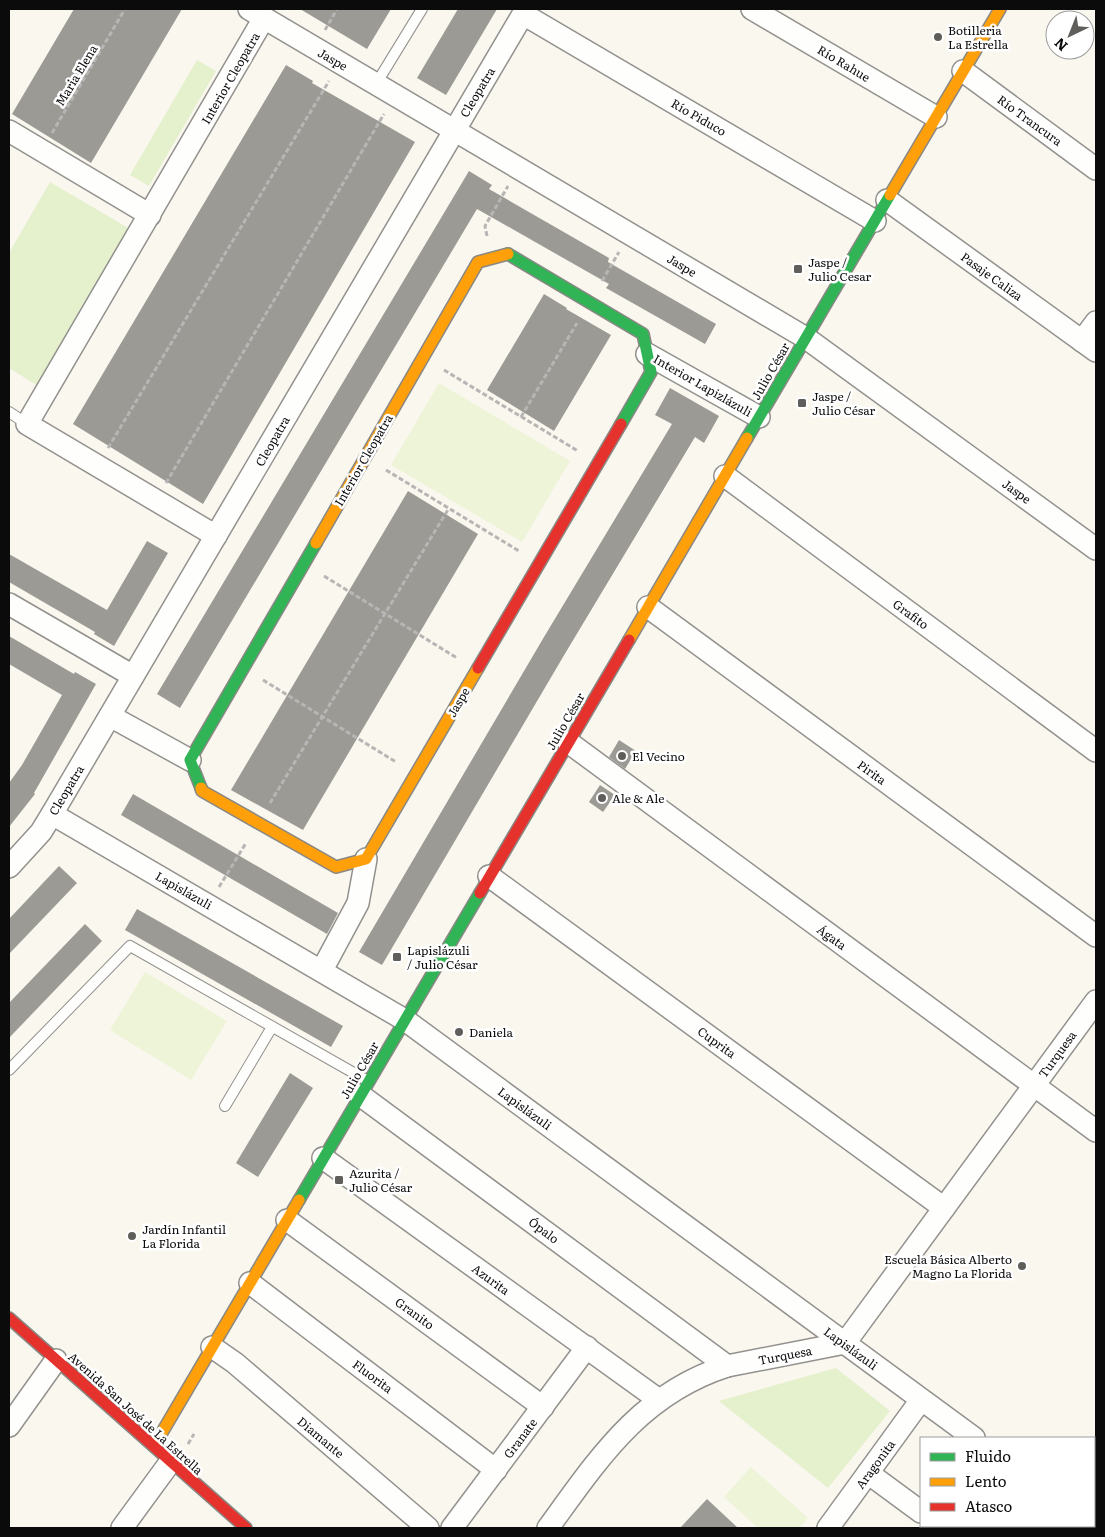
<svg xmlns="http://www.w3.org/2000/svg" width="1105" height="1537" font-family="Literata,serif">
  <style>
    .green { fill: #e5f0cd }
    .pitch { fill: #eef4d8 }
    .building { fill: #9c9a95 }
    .lines { fill: none; stroke-linecap: round; stroke-linejoin: round }
    .lane-casing { stroke: #93918e; stroke-width: 12 }
    .street-casing { stroke: #93918e; stroke-width: 24 }
    .fast-casing { stroke: #898884; stroke-width: 14 }
    .slow-casing { stroke: #898884; stroke-width: 14 }
    .jam-casing { stroke: #898884; stroke-width: 14 }
    .path { stroke: #b7b6b5; stroke-width: 3; stroke-dasharray: 5 2.5; stroke-linecap: butt }
    .lane { stroke: #fefefd; stroke-width: 10 }
    .street { stroke: #fefefd; stroke-width: 21 }
    .fast { stroke: #30b455; stroke-width: 11 }
    .slow { stroke: #ff9f0a; stroke-width: 11 }
    .jam { stroke: #e5322d; stroke-width: 11 }
    .poi-dot { fill: #5f5e5b; stroke: #fff; stroke-width: 2 }
    .labels { text-anchor: middle; dominant-baseline: central; stroke-width: 5; stroke-linejoin: round; paint-order: stroke }
    .poi-label { font-size: 12px; fill: #0b0b0b; stroke: #fff; text-anchor: start }
    .street-label { font-size: 12px; fill: #0b0b0b; stroke: #fff }
  </style>
  <rect width="100%" height="100%" fill="#faf7ef"/>
  <g class="green">
    <polygon points="197,60 216,71 149,186 130,175"/>
    <polygon points="50,182 130,229 38,386 9,368 9,253"/>
    <polygon points="836,1368 890,1411 828,1488 719,1401"/>
  </g>
  <g class="pitch">
    <polygon points="439,383 570,461 522,542 391,465"/>
    <polygon points="145,972 227,1021 191,1080 110,1030"/>
    <polygon points="751,1467 808,1518 799,1528 758,1528 724,1497"/>
  </g>
  <g class="building">
    <polygon points="74,9 182,9 91,163 12,114"/>
    <polygon points="300,9 391,9 367,49"/>
    <polygon points="458,9 497,9 446,95 417,78"/>
    <polygon points="286,65 313,81 312,83 415,142 203,504 73,424"/>
    <polygon points="469,171 492,185 489,189 609,258 608,262 716,324 705,344 606,288 609,284 477,209 180,708 157,694"/>
    <polygon points="544,294 567,308 566,309 611,335 554,431 487,390"/>
    <polygon points="670,388 719,416 704,443 695,437 563,657 382,965 359,952 544,637 672,424 655,415"/>
    <polygon points="408,491 478,534 303,830 231,790"/>
    <polygon points="147,541 168,553 114,646 94,634 95,632 9,582 9,554 107,610"/>
    <polygon points="9,636 74,674 75,672 96,684 34,793 35,794 9,827 9,783 22,765 62,695 9,664"/>
    <polygon points="619,740 636,751 625,769 609,757"/>
    <polygon points="600,785 615,795 603,812 589,802"/>
    <polygon points="133,794 338,913 327,934 121,815"/>
    <polygon points="59,866 77,883 9,954 9,919"/>
    <polygon points="137,909 343,1026 331,1047 125,930"/>
    <polygon points="85,924 102,941 9,1038 9,1003"/>
    <polygon points="290,1073 313,1088 258,1177 236,1163"/>
    <polygon points="707,1499 738,1528 680,1528"/>
  </g>
  <g class="lines">
    <g class="lane-casing">
      <g id="lane">
        <polyline points="376,84 422,9"/>
        <polyline points="9,412 27,424"/>
        <polyline points="9,1070 130,946 368,1081"/>
        <polyline points="225,1106 272,1027"/>
      </g>
    </g>
    <g class="street-casing">
      <g id="street">
        <polyline points="249,9 806,338 1096,549"/>
        <polyline points="752,9 936,117"/>
        <polyline points="523,14 875,221"/>
        <polyline points="963,71 1096,169"/>
        <polyline points="9,131 150,215"/>
        <polyline points="887,200 1096,351"/>
        <polyline points="1082,341 1096,322"/>
        <polyline points="647,354 759,417"/>
        <polyline points="725,476 1096,751"/>
        <polyline points="216,536 27,424 264,18"/>
        <polyline points="9,604 133,676"/>
        <polyline points="648,607 1096,936"/>
        <polyline points="110,716 190,760"/>
        <polyline points="568,742 1096,1131"/>
        <polyline points="52,814 405,1020 974,1438"/>
        <polyline points="9,867 41,832 52,814 526,9"/>
        <polyline points="489,876 944,1208"/>
        <polyline points="322,970 358,903 366,859"/>
        <polyline points="360,1095 727,1366"/>
        <polyline points="323,1158 659,1400"/>
        <polyline points="287,1220 543,1407"/>
        <polyline points="250,1283 496,1470"/>
        <polyline points="212,1347 235,1363 428,1528"/>
        <polyline points="9,1426 56,1360"/>
        <polyline points="868,1473 921,1512"/>
        <polyline points="940,1526 943,1528"/>
        <polyline points="1093,1526 1096,1528"/>
        <polyline points="122,1528 171,1461"/>
        <polyline points="452,1528 587,1347"/>
        <path d="M548 1528C599 1458 640 1394 727 1366L845 1343 1096 1001"/>
        <polyline points="828,1528 921,1400"/>
      </g>
    </g>
    <g class="fast-casing">
      <g id="fast">
        <polyline points="508,254 643,334 651,372 621,424"/>
        <polyline points="747,438 890,195"/>
        <polyline points="201,788 190,760 316,543"/>
        <polyline points="299,1200 480,893"/>
      </g>
    </g>
    <g class="slow-casing">
      <g id="slow">
        <polyline points="890,195 1000,9"/>
        <polyline points="316,543 478,262 508,254"/>
        <polyline points="629,640 747,438"/>
        <polyline points="201,788 202,791 336,867 366,859 478,668"/>
        <polyline points="154,1446 299,1200"/>
      </g>
    </g>
    <g class="jam-casing">
      <g id="jam">
        <polyline points="478,668 621,424"/>
        <polyline points="480,893 629,640"/>
        <polyline points="9,1318 246,1528"/>
      </g>
    </g>
    <g class="path">
      <polyline points="325,30 337,9"/>
      <polyline points="52,133 125,9"/>
      <polyline points="487,236 485,226 508,186"/>
      <polyline points="602,281 619,252"/>
      <polyline points="444,370 578,451"/>
      <polyline points="521,417 577,323"/>
      <polyline points="108,448 329,81"/>
      <polyline points="386,470 519,551"/>
      <polyline points="166,483 384,114"/>
      <polyline points="324,576 457,658"/>
      <polyline points="263,680 396,762"/>
      <polyline points="270,803 449,508"/>
      <polyline points="219,887 246,843"/>
      <polyline points="188,1444 194,1434"/>
    </g>
    <use href="#lane" class="lane"/>
    <use href="#street" class="street"/>
    <use href="#fast" class="fast"/>
    <use href="#slow" class="slow"/>
    <use href="#jam" class="jam"/>
  </g>
  <g class="poi-dot">
    <circle cx="938" cy="37" r="5"/>
    <rect x="793" y="264" width="10" height="10" rx="2.5"/>
    <rect x="797" y="398" width="10" height="10" rx="2.5"/>
    <circle cx="622" cy="756" r="5"/>
    <circle cx="602" cy="798" r="5"/>
    <rect x="392" y="952" width="10" height="10" rx="2.5"/>
    <circle cx="459" cy="1032" r="5"/>
    <rect x="334" y="1175" width="10" height="10" rx="2.5"/>
    <circle cx="132" cy="1236" r="5"/>
    <circle cx="1022" cy="1266" r="5"/>
  </g>
  <g class="labels">
    <g class="poi-label">
      <text x="948" y="30">Botilleria<tspan x="948" dy="14">La Estrella</tspan></text>
      <text x="808" y="262">Jaspe /<tspan x="808" dy="14">Julio Cesar</tspan></text>
      <text x="812" y="396">Jaspe /<tspan x="812" dy="14">Julio César</tspan></text>
      <text x="632" y="756">El Vecino</text>
      <text x="612" y="798">Ale &amp; Ale</text>
      <text x="407" y="950">Lapislázuli<tspan x="407" dy="14">/ Julio César</tspan></text>
      <text x="469" y="1032">Daniela</text>
      <text x="349" y="1173">Azurita /<tspan x="349" dy="14">Julio César</tspan></text>
      <text x="142" y="1229">Jardín Infantil<tspan x="142" dy="14">La Florida</tspan></text>
      <text x="1012" y="1259" text-anchor="end">Escuela Básica Alberto<tspan x="1012" dy="14">Magno La Florida</tspan></text>
    </g>
    <g class="street-label">
      <text transform="translate(333 59) rotate(30)">Jaspe</text>
      <text transform="translate(844 63) rotate(31)">Río Rahue</text>
      <text transform="translate(76 75) rotate(-59)">Maria Elena</text>
      <text transform="translate(230 78) rotate(-60)">Interior Cleopatra</text>
      <text transform="translate(477 92) rotate(-59)">Cleopatra</text>
      <text transform="translate(699 117) rotate(30)">Río Piduco</text>
      <text transform="translate(1030 120) rotate(36)">Río Trancura</text>
      <text transform="translate(682 265) rotate(31)">Jaspe</text>
      <text transform="translate(992 276) rotate(36)">Pasaje Caliza</text>
      <text transform="translate(770 371) rotate(-60)">Julio César</text>
      <text transform="translate(703 385) rotate(30)">Interior Lapizlázuli</text>
      <text transform="translate(272 441) rotate(-60)">Cleopatra</text>
      <text transform="translate(363 460) rotate(-60)">Interior Cleopatra</text>
      <text transform="translate(1017 491) rotate(36)">Jaspe</text>
      <text transform="translate(911 614) rotate(36)">Grafito</text>
      <text transform="translate(458 702) rotate(-60)">Jaspe</text>
      <text transform="translate(565 721) rotate(-60)">Julio César</text>
      <text transform="translate(872 772) rotate(36)">Pirita</text>
      <text transform="translate(66 790) rotate(-59)">Cleopatra</text>
      <text transform="translate(184 890) rotate(30)">Lapislázuli</text>
      <text transform="translate(832 937) rotate(36)">Ágata</text>
      <text transform="translate(717 1042) rotate(36)">Cuprita</text>
      <text transform="translate(1057 1054) rotate(-54)">Turquesa</text>
      <text transform="translate(359 1070) rotate(-60)">Julio César</text>
      <text transform="translate(525 1108) rotate(36)">Lapislázuli</text>
      <text transform="translate(544 1230) rotate(37)">Ópalo</text>
      <text transform="translate(491 1279) rotate(36)">Azurita</text>
      <text transform="translate(415 1313) rotate(36)">Granito</text>
      <text transform="translate(851 1348) rotate(36)">Lapislázuli</text>
      <text transform="translate(785 1355) rotate(-11)">Turquesa</text>
      <text transform="translate(373 1376) rotate(37)">Fluorita</text>
      <text transform="translate(136 1413) rotate(42)">Avenida San José de La Estrella</text>
      <text transform="translate(321 1437) rotate(40)">Diamante</text>
      <text transform="translate(520 1438) rotate(-53)">Granate</text>
      <text transform="translate(875 1464) rotate(-54)">Aragonita</text>
    </g>
  </g>
  <rect width="1105" height="1537" fill="none" stroke="#0b0b0b" stroke-width="20"/>
  <rect x="920" y="1437" width="175" height="90" fill="#ffffff" stroke="#9d9d9d"/>
  <rect x="930" y="1453" width="25" height="8" fill="#30b455" stroke="#9d9d9d"/>
  <text x="965" y="1462" font-size="15" fill="#0b0b0b">Fluido</text>
  <rect x="930" y="1478" width="25" height="8" fill="#ff9f0a" stroke="#9d9d9d"/>
  <text x="965" y="1487" font-size="15" fill="#0b0b0b">Lento</text>
  <rect x="930" y="1503" width="25" height="8" fill="#e5322d" stroke="#9d9d9d"/>
  <text x="965" y="1512" font-size="15" fill="#0b0b0b">Atasco</text>
  <g transform="translate(1070 35) rotate(223)"><circle r="24" fill="#ffffff" stroke="#9d9d9d"/>
  <path d="M0-4L9 19L0 12L-9 19Z" fill="#5f5e5b"/>
  <text y="-8" font-size="14" font-weight="bold" text-anchor="middle" fill="#0b0b0b">N</text>
  </g>
</svg>
